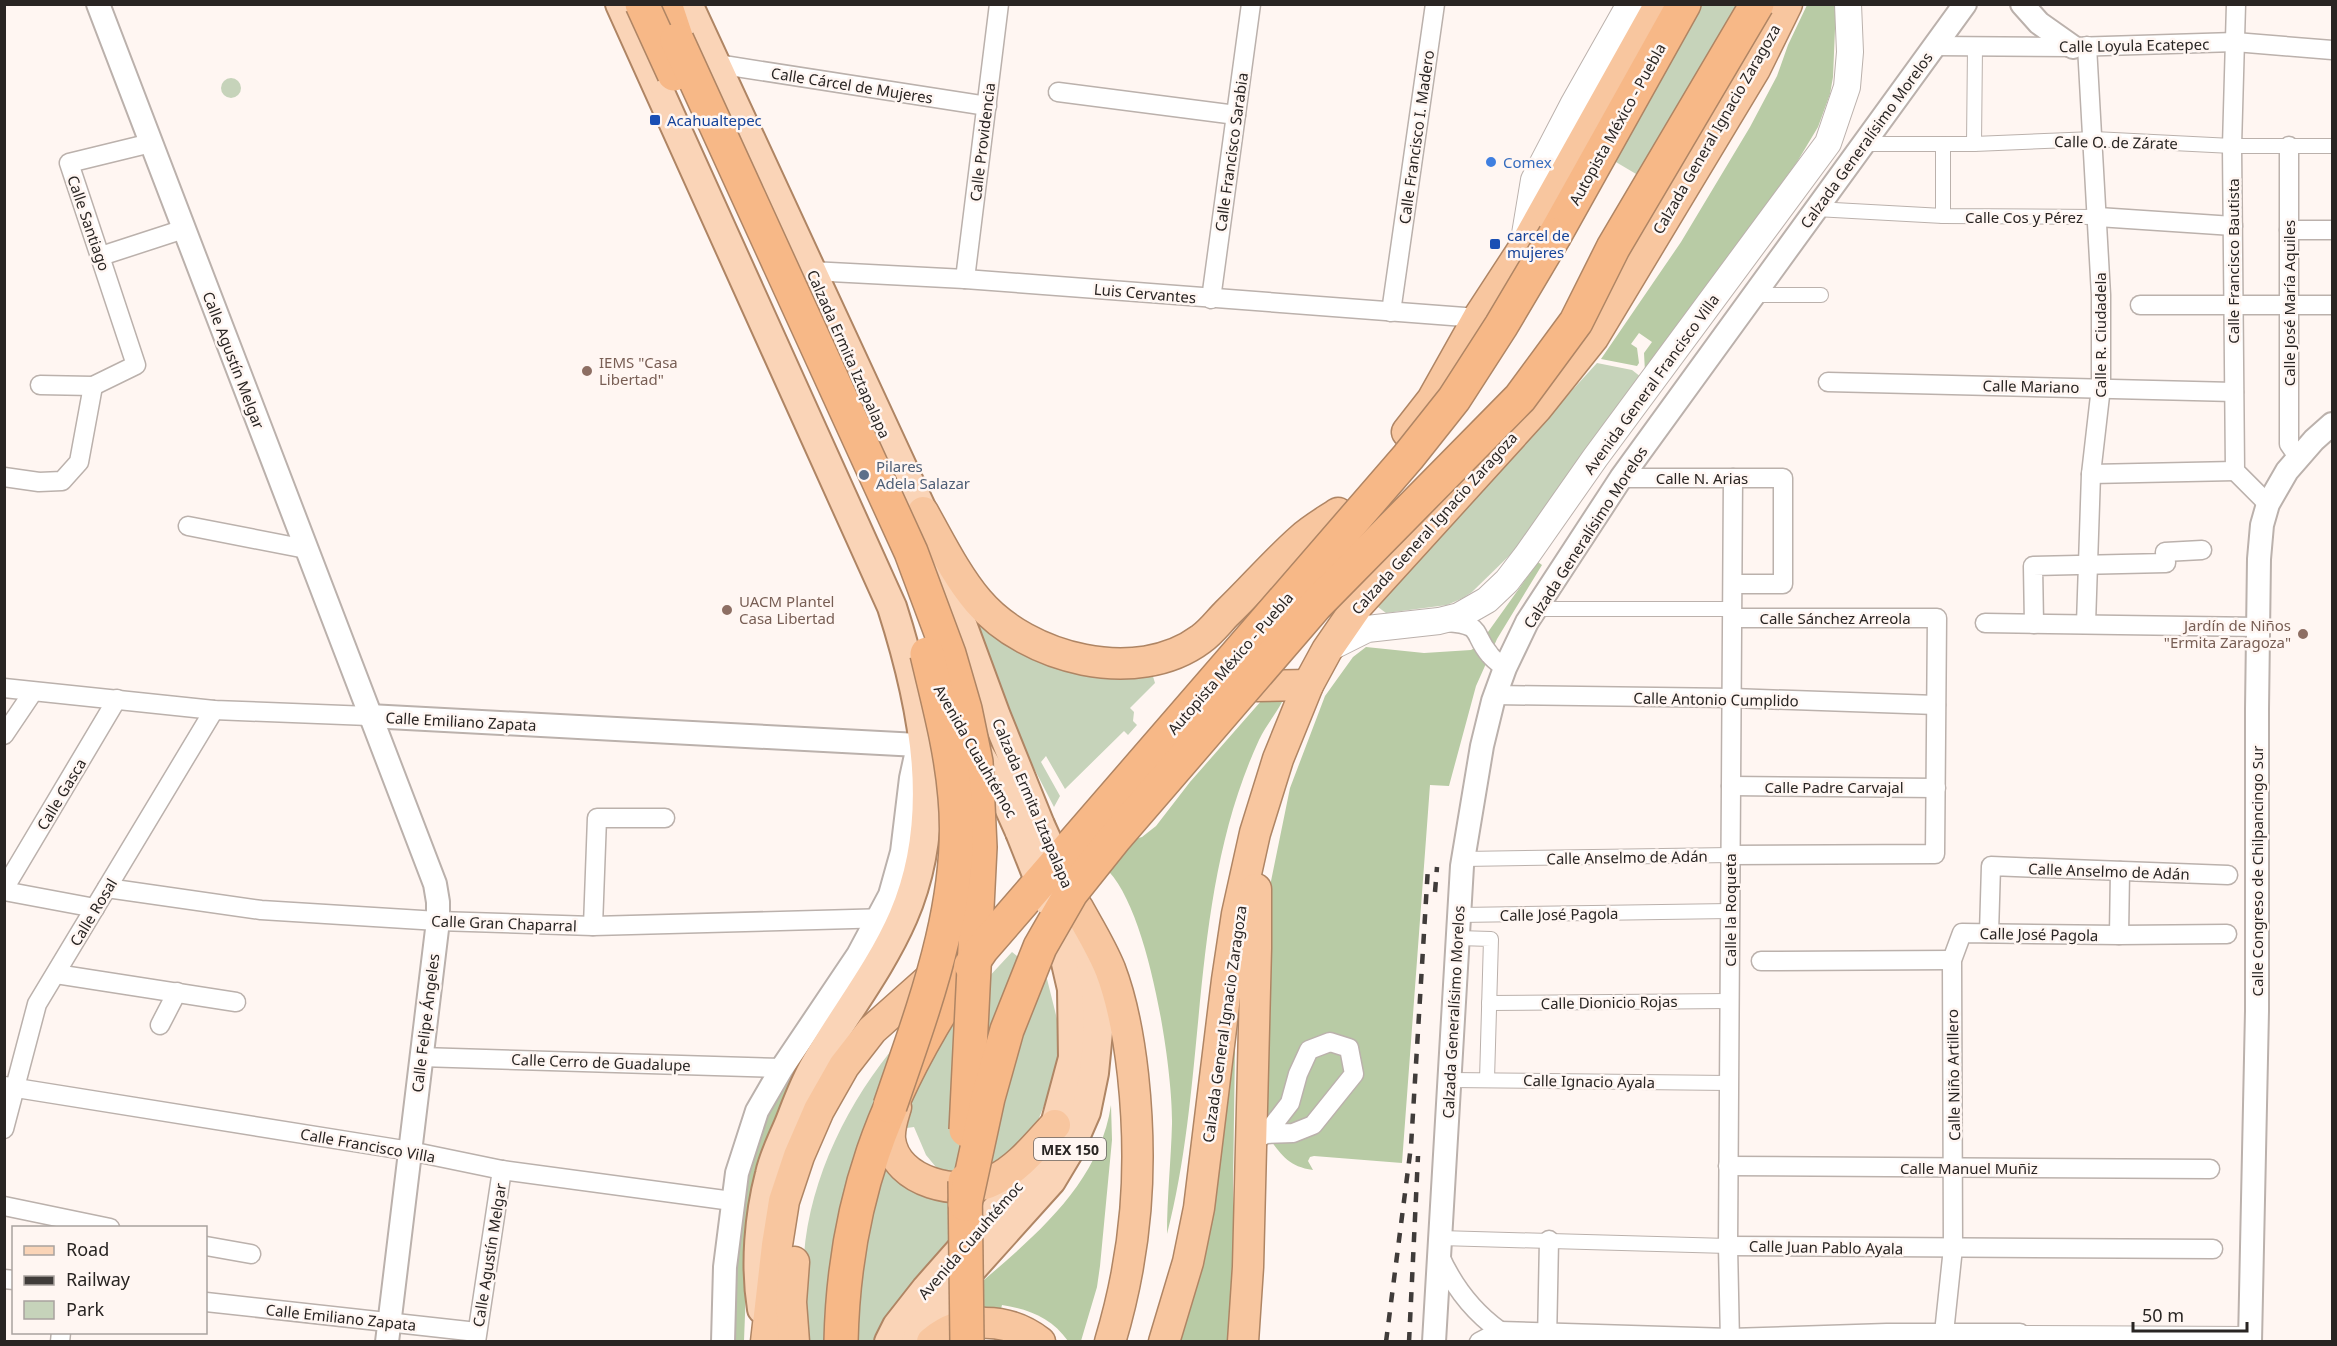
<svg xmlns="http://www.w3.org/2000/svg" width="2337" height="1346" font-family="'Noto Sans',sans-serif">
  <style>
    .green { fill: #c6d3ba }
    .forest { fill: #b8cba5 }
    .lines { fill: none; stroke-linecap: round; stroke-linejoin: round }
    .pedestrian-casing { stroke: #bbb1ac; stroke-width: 16 }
    .minor-casing { stroke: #bbb1ac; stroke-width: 21 }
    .tertiary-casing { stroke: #bbb1ac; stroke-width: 26 }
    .secondary-casing { stroke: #bbb1ac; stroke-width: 28 }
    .primary-casing { stroke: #af8564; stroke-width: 32 }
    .trunk-casing { stroke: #af8564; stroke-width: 33 }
    .motorway-casing { stroke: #af8564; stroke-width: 36 }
    .pedestrian { stroke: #fff; stroke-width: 14 }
    .minor { stroke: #fff; stroke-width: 18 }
    .tertiary { stroke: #fff; stroke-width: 22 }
    .secondary { stroke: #fff; stroke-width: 26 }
    .primary { stroke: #fad4b7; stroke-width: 28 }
    .trunk { stroke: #f8c69f; stroke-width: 30 }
    .motorway { stroke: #f7b887; stroke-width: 33 }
    .rail { stroke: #403c3a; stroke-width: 4.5; stroke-dasharray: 10 10; stroke-linecap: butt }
    .primary-bridge-casing { stroke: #af8564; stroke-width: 32; stroke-linecap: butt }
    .motorway-bridge-casing { stroke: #af8564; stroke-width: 36; stroke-linecap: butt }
    .primary-bridge { stroke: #fad4b7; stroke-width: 28 }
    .motorway-bridge { stroke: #f7b887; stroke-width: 33 }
    .transit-dot { fill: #1a4fb4; stroke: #fff6f2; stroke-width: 2 }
    .shop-dot { fill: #3f7fe0; stroke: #fff6f2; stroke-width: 2 }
    .education-dot { fill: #8d6e63; stroke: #fff6f2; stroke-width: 2 }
    .service-dot { fill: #5c6f8a; stroke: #fff6f2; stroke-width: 2 }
    .labels { text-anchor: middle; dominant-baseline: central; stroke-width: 5; stroke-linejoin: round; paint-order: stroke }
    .shield { fill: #fff6f2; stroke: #696461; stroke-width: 1.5 }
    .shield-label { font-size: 14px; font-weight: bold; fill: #292523 }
    .street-label { font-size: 15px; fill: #292523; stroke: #fff6f2 }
    .transit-label { font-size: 15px; fill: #164399; stroke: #fff6f2; text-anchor: start }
    .shop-label { font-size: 15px; fill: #366cbe; stroke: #fff6f2; text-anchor: start }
    .education-label { font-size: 15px; fill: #785e54; stroke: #fff6f2; text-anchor: start }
    .service-label { font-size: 15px; fill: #4e5e75; stroke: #fff6f2; text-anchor: start }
  </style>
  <rect width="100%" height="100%" fill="#fff6f2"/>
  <g class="green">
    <polygon points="1670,5 1768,5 1663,190 1589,146"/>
    <circle cx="231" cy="88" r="10"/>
    <polygon points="1597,363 1632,370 1641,377 1532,528 1512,553 1472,592 1463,598 1447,605 1386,613 1378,607 1387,593"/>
    <polygon points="962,595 976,612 1151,670 1155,683 1130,708 1134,712 1133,721 1137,725 1128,735 1124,731 1065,789 1046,756 1041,762 1060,796 1054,807 1022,745"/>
    <polygon points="1012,952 1047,979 1061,1035 1060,1048 1058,1067 1053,1083 1035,1128 990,1172 940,1172 926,1155 914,1127 899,1129 939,1038 985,981"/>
    <path d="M899 1041 891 1162 1003 1185 882 1327 875 1341 803 1342C803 1313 801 1283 804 1255 810 1177 849 1100 899 1041Z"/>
  </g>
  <g class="forest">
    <polygon points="1807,5 1836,5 1833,77 1830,94 1818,127 1797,162 1645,372 1644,353 1652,342 1639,333 1631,344 1637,348 1639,363 1637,366 1601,359 1681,242 1750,127 1777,76 1788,45"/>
    <path d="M1538 562 1542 565 1497 639 1476 686 1449 786 1430 785 1402 1163 1314 1156 1310 1157 1308 1161 1313 1170C1287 1166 1281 1154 1266 1134L1270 886 1290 788 1325 696 1353 657 1366 647 1424 653 1471 650 1478 646Z"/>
    <path d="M1277 699 1282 702C1275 715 1265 727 1259 740 1187 896 1209 1072 1167 1234 1167 1197 1171 1161 1172 1124 1173 1068 1148 903 1104 867L1132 840 1142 837 1156 826 1190 782 1262 700Z"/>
    <polygon points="1236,979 1233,1185 1234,1285 1230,1341 1179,1342"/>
    <polygon points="828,1016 747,1262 744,1341 732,1342 740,1202 764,1118"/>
    <path d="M1111 1105 1112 1140 1100 1266 1097 1287 1081 1341H1068C1052 1318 1029 1309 1002 1305L1000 1313 948 1312C1012 1252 1097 1198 1111 1105Z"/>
  </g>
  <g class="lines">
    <g class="pedestrian-casing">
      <g id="pedestrian">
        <polyline points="1863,144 1974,144 2094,139 2232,146 2332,146"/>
        <polyline points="1974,144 1975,47"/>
        <polyline points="1816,209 1943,216 2098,217"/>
        <polyline points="1943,216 1943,144"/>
        <polyline points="1754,295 1821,295"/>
        <polyline points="1536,609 1733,609"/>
        <polyline points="1463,859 1731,855"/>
        <polyline points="1459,915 1730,911"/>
        <polyline points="1458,938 1491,939 1487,1080"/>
        <polyline points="1489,1003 1730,1001"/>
        <polyline points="1450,1080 1729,1083"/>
        <polyline points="1440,1238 1728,1246"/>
        <polyline points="2020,1333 2250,1334"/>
      </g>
    </g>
    <g class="minor-casing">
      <g id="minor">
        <polyline points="2236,4 2232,146 2235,471 2268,504"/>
        <polyline points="1935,46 2073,47 2235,42 2332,50"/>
        <polyline points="717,64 987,106"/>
        <polyline points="1058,92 1236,115"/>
        <polyline points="2289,146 2289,444 2298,457"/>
        <polyline points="2098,217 2233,226"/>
        <polyline points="2289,230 2332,230"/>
        <polyline points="101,256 184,229"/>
        <polyline points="811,271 965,279 1478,318"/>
        <polyline points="965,279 999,4"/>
        <polyline points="1211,299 1251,4"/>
        <polyline points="2140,305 2332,305"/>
        <polyline points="1391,312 1435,4"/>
        <polyline points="1828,382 2234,392"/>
        <polyline points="40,385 93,386 136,365 69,163 151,143"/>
        <polyline points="2091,474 2235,471"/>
        <polyline points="4,477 39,482 62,481 79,462 93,386"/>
        <polyline points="1621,478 1783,478 1783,584 1733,584"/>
        <polyline points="188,526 306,549"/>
        <path d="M1447 622C1485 625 1471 633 1490 655 1494 660 1500 664 1505 668"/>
        <polyline points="1985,623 2259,627"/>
        <polyline points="2034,624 2033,566 2166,563 2165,552 2202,550"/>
        <polyline points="2086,624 2091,474 2101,387 2101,295 2087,46"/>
        <polyline points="4,688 214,710 369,716"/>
        <polyline points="1495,695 1732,698 1936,705"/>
        <polyline points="4,735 33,692"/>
        <polyline points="1731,786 1936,788"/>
        <polyline points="1731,855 1935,854 1937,618 1733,618"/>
        <polyline points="107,888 261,910 438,921 593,926 889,918"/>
        <polyline points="4,889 117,699"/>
        <polyline points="4,891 95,908"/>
        <polyline points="593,926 597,818 665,818"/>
        <polyline points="1989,933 1991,866 2228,875"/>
        <polyline points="2119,935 2120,871"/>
        <polyline points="1761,961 1952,960"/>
        <polyline points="56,974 236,1002"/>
        <polyline points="160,1025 177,992"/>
        <polyline points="420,1057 782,1068"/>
        <polyline points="4,1086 410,1151 502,1170 732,1201"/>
        <polyline points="4,1129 37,1004 214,710"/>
        <polyline points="1250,1143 1266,1134 1293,1133 1313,1125 1354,1074 1349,1048 1330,1042 1309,1050 1298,1074 1290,1103 1266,1134"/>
        <polyline points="1728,1166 2210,1169"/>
        <polyline points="4,1206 110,1228"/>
        <polyline points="206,1246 251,1254"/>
        <polyline points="1728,1246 2213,1249"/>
        <path d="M1439 1254C1453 1286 1472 1311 1500 1331"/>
        <polyline points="4,1279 14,1280"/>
        <polyline points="206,1302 477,1332"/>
        <polyline points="1944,1333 1953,1248 1952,960 1962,933 2119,935 2227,934"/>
        <polyline points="60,1342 61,1332"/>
        <polyline points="476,1342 502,1170"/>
        <polyline points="1479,1342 1500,1331 1730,1338 1887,1333 2020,1333"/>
        <polyline points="1547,1342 1549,1240"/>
        <polyline points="1730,1342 1728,1246 1733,478"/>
      </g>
    </g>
    <g class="tertiary-casing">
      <g id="tertiary">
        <polyline points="98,4 435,884 438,902 438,921 387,1342"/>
        <polyline points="2022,4 2039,23 2073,47"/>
        <polyline points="369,716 918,745"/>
        <polyline points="723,1342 725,1267 737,1173 757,1111 782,1068 858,955 890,895 902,852 911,778 918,746"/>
        <polyline points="1434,1342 1462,866 1482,746 1493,701 1505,668 1527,622 1621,478 1965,4"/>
        <polyline points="2250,1342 2257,1011 2257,709 2259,559 2262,525 2268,504 2287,471 2314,440 2332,424"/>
      </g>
    </g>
    <g class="secondary-casing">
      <g id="secondary">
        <polyline points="1524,240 1534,180 1573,105 1630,4"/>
        <polyline points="1327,649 1367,629 1439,621 1459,616 1487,600 1507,581 1527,555 1595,458 1828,143 1847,87 1850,52 1848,4"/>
      </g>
    </g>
    <g class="primary-casing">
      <g id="primary">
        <path d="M620 4 892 607C924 707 946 817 903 917 880 970 843 1016 815 1065 805 1082 798 1101 791 1119 784 1137 774 1155 770 1174 759 1216 755 1266 762 1309"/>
        <polyline points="688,4 923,512 941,567 996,716 1040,825"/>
        <polyline points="973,743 1003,794 1020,832"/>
        <polyline points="889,1342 897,1326 926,1289 1031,1170 1055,1125 1073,1058 1072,989 1060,937"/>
        <polyline points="916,1342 926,1320 1051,1181 1069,1151 1086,1112 1094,1073 1098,1032 1096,985 1082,925"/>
      </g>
    </g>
    <g class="trunk-casing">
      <g id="trunk">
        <polyline points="1407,432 1432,400 1478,318 1523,249 1660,4"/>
        <path d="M923 512C940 542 956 575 978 601 1027 659 1137 687 1201 639 1211 632 1219 621 1227 613 1252 589 1275 562 1301 539 1312 529 1326 521 1338 513"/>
        <polyline points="1257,686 1308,685"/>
        <path d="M1078 908C1089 928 1101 947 1110 969 1123 1003 1129 1039 1133 1075 1143 1168 1137 1252 1110 1342"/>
        <path d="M896 1107C893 1117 889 1128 890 1139 895 1183 961 1198 994 1180 1019 1168 1036 1145 1055 1125"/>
        <polyline points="766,1342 777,1245 784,1201 799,1156 819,1110 844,1066 872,1030 990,925"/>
        <polyline points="794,1342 791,1302 794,1262"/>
        <path d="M932 1342C963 1316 1008 1317 1040 1342"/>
        <polyline points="1164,1342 1188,1262 1199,1208 1227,980 1237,914 1255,833 1278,759 1308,685 1327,650 1358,605 1537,408 1593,338 1755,69 1787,4"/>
        <polyline points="1243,1342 1248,1267 1256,948 1256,889"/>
      </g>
    </g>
    <g class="motorway-casing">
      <g id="motorway">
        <polyline points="665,4 677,40"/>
        <polyline points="1555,235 1684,4"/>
        <path d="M841 1342C844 1202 884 1096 960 981"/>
      </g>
    </g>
    <use href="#pedestrian" class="pedestrian"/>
    <use href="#minor" class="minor"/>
    <use href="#tertiary" class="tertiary"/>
    <use href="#secondary" class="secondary"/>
    <use href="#primary" class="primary"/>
    <use href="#trunk" class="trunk"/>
    <use href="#motorway" class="motorway"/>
    <g class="rail">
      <polyline points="1435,892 1437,867"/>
      <polyline points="1386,1342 1411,1146 1428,867"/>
      <polyline points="1409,1342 1418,1156"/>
    </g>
    <g class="primary-bridge-casing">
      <g id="primary-bridge">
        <polyline points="1040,825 1066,882"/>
        <polyline points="1020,832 1047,900"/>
      </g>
    </g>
    <g class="motorway-bridge-casing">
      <g id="motorway-bridge">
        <polyline points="642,4 674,74"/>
        <polyline points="677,40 911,552 949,654 965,709 976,762 980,847 966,1130"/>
        <polyline points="971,965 982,949 1408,457 1454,399 1501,326 1555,235"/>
        <path d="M890 1106C923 1009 965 902 955 797 951 748 938 701 927 654"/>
        <polyline points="965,1181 967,1342"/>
        <polyline points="965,1204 988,1098 1007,1030 1040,947 1071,893 1115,838 1316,605 1520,398 1576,322 1613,248 1757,4"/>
      </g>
    </g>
    <use href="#primary-bridge" class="primary-bridge"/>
    <use href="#motorway-bridge" class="motorway-bridge"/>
  </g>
  <g class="transit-dot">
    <rect x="649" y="114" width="12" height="12" rx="3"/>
    <rect x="1489" y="238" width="12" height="12" rx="3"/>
  </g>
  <circle class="shop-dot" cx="1491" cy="162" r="6"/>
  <g class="education-dot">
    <circle cx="587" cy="371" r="6"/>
    <circle cx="727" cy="610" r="6"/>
    <circle cx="2303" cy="634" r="6"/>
  </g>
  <circle class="service-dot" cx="864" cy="475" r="6"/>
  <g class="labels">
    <rect class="shield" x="1034" y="1138" width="72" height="22" rx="4.5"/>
    <g class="shield-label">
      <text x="1070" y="1149">MEX 150</text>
    </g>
    <g class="street-label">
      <text transform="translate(2134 45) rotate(-1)">Calle Loyula Ecatepec</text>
      <text transform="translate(852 85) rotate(9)">Calle Cárcel de Mujeres</text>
      <text transform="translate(1617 124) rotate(-61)">Autopista México - Puebla</text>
      <text transform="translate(1716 129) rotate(-60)">Calzada General Ignacio Zaragoza</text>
      <text transform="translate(1416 137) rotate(-82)">Calle Francisco I. Madero</text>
      <text transform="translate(1866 140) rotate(-54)">Calzada Generalísimo Morelos</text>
      <text transform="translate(982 142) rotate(-83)">Calle Providencia</text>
      <text transform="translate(2116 142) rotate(1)">Calle O. de Zárate</text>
      <text transform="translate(1231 152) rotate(-82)">Calle Francisco Sarabia</text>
      <text x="2024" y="217">Calle Cos y Pérez</text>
      <text transform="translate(89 223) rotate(71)">Calle Santiago</text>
      <text transform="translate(2233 261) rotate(-90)">Calle Francisco Bautista</text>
      <text transform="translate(1145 293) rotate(5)">Luis Cervantes</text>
      <text transform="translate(2289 303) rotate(-90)">Calle José María Aquiles</text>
      <text transform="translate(2100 335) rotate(-90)">Calle R. Ciudadela</text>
      <text transform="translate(849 354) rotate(66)">Calzada Ermita Iztapalapa</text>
      <text transform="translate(234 360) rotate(69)">Calle Agustín Melgar</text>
      <text transform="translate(1651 384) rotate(-54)">Avenida General Francisco Villa</text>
      <text transform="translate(2031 386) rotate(1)">Calle Mariano</text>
      <text x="1702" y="478">Calle N. Arias</text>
      <text transform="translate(1434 523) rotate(-48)">Calzada General Ignacio Zaragoza</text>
      <text transform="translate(1585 537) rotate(-57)">Calzada Generalísimo Morelos</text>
      <text x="1835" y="618">Calle Sánchez Arreola</text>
      <text transform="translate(1230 663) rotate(-49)">Autopista México - Puebla</text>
      <text transform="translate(1716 699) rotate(1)">Calle Antonio Cumplido</text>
      <text transform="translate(461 721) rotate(3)">Calle Emiliano Zapata</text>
      <text transform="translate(976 751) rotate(60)">Avenida Cuauhtémoc</text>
      <text x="1834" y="787">Calle Padre Carvajal</text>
      <text transform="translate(61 794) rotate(-59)">Calle Gasca</text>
      <text transform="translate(1033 803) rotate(67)">Calzada Ermita Iztapalapa</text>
      <text transform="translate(1627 857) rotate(-1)">Calle Anselmo de Adán</text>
      <text transform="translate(2109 871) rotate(2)">Calle Anselmo de Adán</text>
      <text transform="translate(2257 871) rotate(-90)">Calle Congreso de Chilpancingo Sur</text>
      <text transform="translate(1730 910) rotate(-90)">Calle la Roqueta</text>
      <text transform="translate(93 912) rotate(-59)">Calle Rosal</text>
      <text transform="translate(1559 914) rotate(-1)">Calle José Pagola</text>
      <text transform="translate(504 923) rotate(2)">Calle Gran Chaparral</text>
      <text transform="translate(2039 934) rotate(1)">Calle José Pagola</text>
      <text transform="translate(1609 1002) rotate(-1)">Calle Dionicio Rojas</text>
      <text transform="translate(1453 1012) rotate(-87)">Calzada Generalísimo Morelos</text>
      <text transform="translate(425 1023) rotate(-83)">Calle Felipe Ángeles</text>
      <text transform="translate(1224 1024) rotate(-82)">Calzada General Ignacio Zaragoza</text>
      <text transform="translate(601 1062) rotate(2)">Calle Cerro de Guadalupe</text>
      <text transform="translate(1953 1075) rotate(-91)">Calle Niño Artillero</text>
      <text transform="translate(1589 1081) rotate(1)">Calle Ignacio Ayala</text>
      <text transform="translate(368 1145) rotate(10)">Calle Francisco Villa</text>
      <text x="1969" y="1168">Calle Manuel Muñiz</text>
      <text transform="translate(970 1240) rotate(-49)">Avenida Cuauhtémoc</text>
      <text transform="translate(1826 1247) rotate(1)">Calle Juan Pablo Ayala</text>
      <text transform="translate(489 1255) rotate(-81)">Calle Agustín Melgar</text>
      <text transform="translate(341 1317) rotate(6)">Calle Emiliano Zapata</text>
    </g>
    <g class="transit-label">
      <text x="667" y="120">Acahualtepec</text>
      <text x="1507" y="235">carcel de<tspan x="1507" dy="17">mujeres</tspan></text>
    </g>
    <g class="shop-label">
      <text x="1503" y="162">Comex</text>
    </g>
    <g class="education-label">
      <text x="599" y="362">IEMS "Casa<tspan x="599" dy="17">Libertad"</tspan></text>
      <text x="739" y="601">UACM Plantel<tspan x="739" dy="17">Casa Libertad</tspan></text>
      <text x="2291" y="625" text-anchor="end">Jardín de Niños<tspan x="2291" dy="17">"Ermita Zaragoza"</tspan></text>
    </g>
    <g class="service-label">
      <text x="876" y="466">Pilares<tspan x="876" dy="17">Adela Salazar</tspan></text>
    </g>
  </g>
  <rect width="2337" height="1346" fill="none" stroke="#292523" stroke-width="12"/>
  <rect x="12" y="1226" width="195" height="108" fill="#fff6f2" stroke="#a9a29f" stroke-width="1.5"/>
  <rect x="24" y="1246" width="30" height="9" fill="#fad4b7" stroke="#a9a29f" stroke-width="1.5"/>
  <text x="66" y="1256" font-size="18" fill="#292523">Road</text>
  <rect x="24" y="1276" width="30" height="9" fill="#403c3a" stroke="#a9a29f" stroke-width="1.5"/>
  <text x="66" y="1286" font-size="18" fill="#292523">Railway</text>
  <rect x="24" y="1301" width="30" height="18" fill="#c6d3ba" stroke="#a9a29f" stroke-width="1.5"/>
  <text x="66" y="1316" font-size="18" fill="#292523">Park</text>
  <path d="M2133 1322v9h114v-9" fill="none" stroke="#292523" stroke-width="3"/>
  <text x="2142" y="1322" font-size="18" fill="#292523" stroke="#fff6f2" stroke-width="4.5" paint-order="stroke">50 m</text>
</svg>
